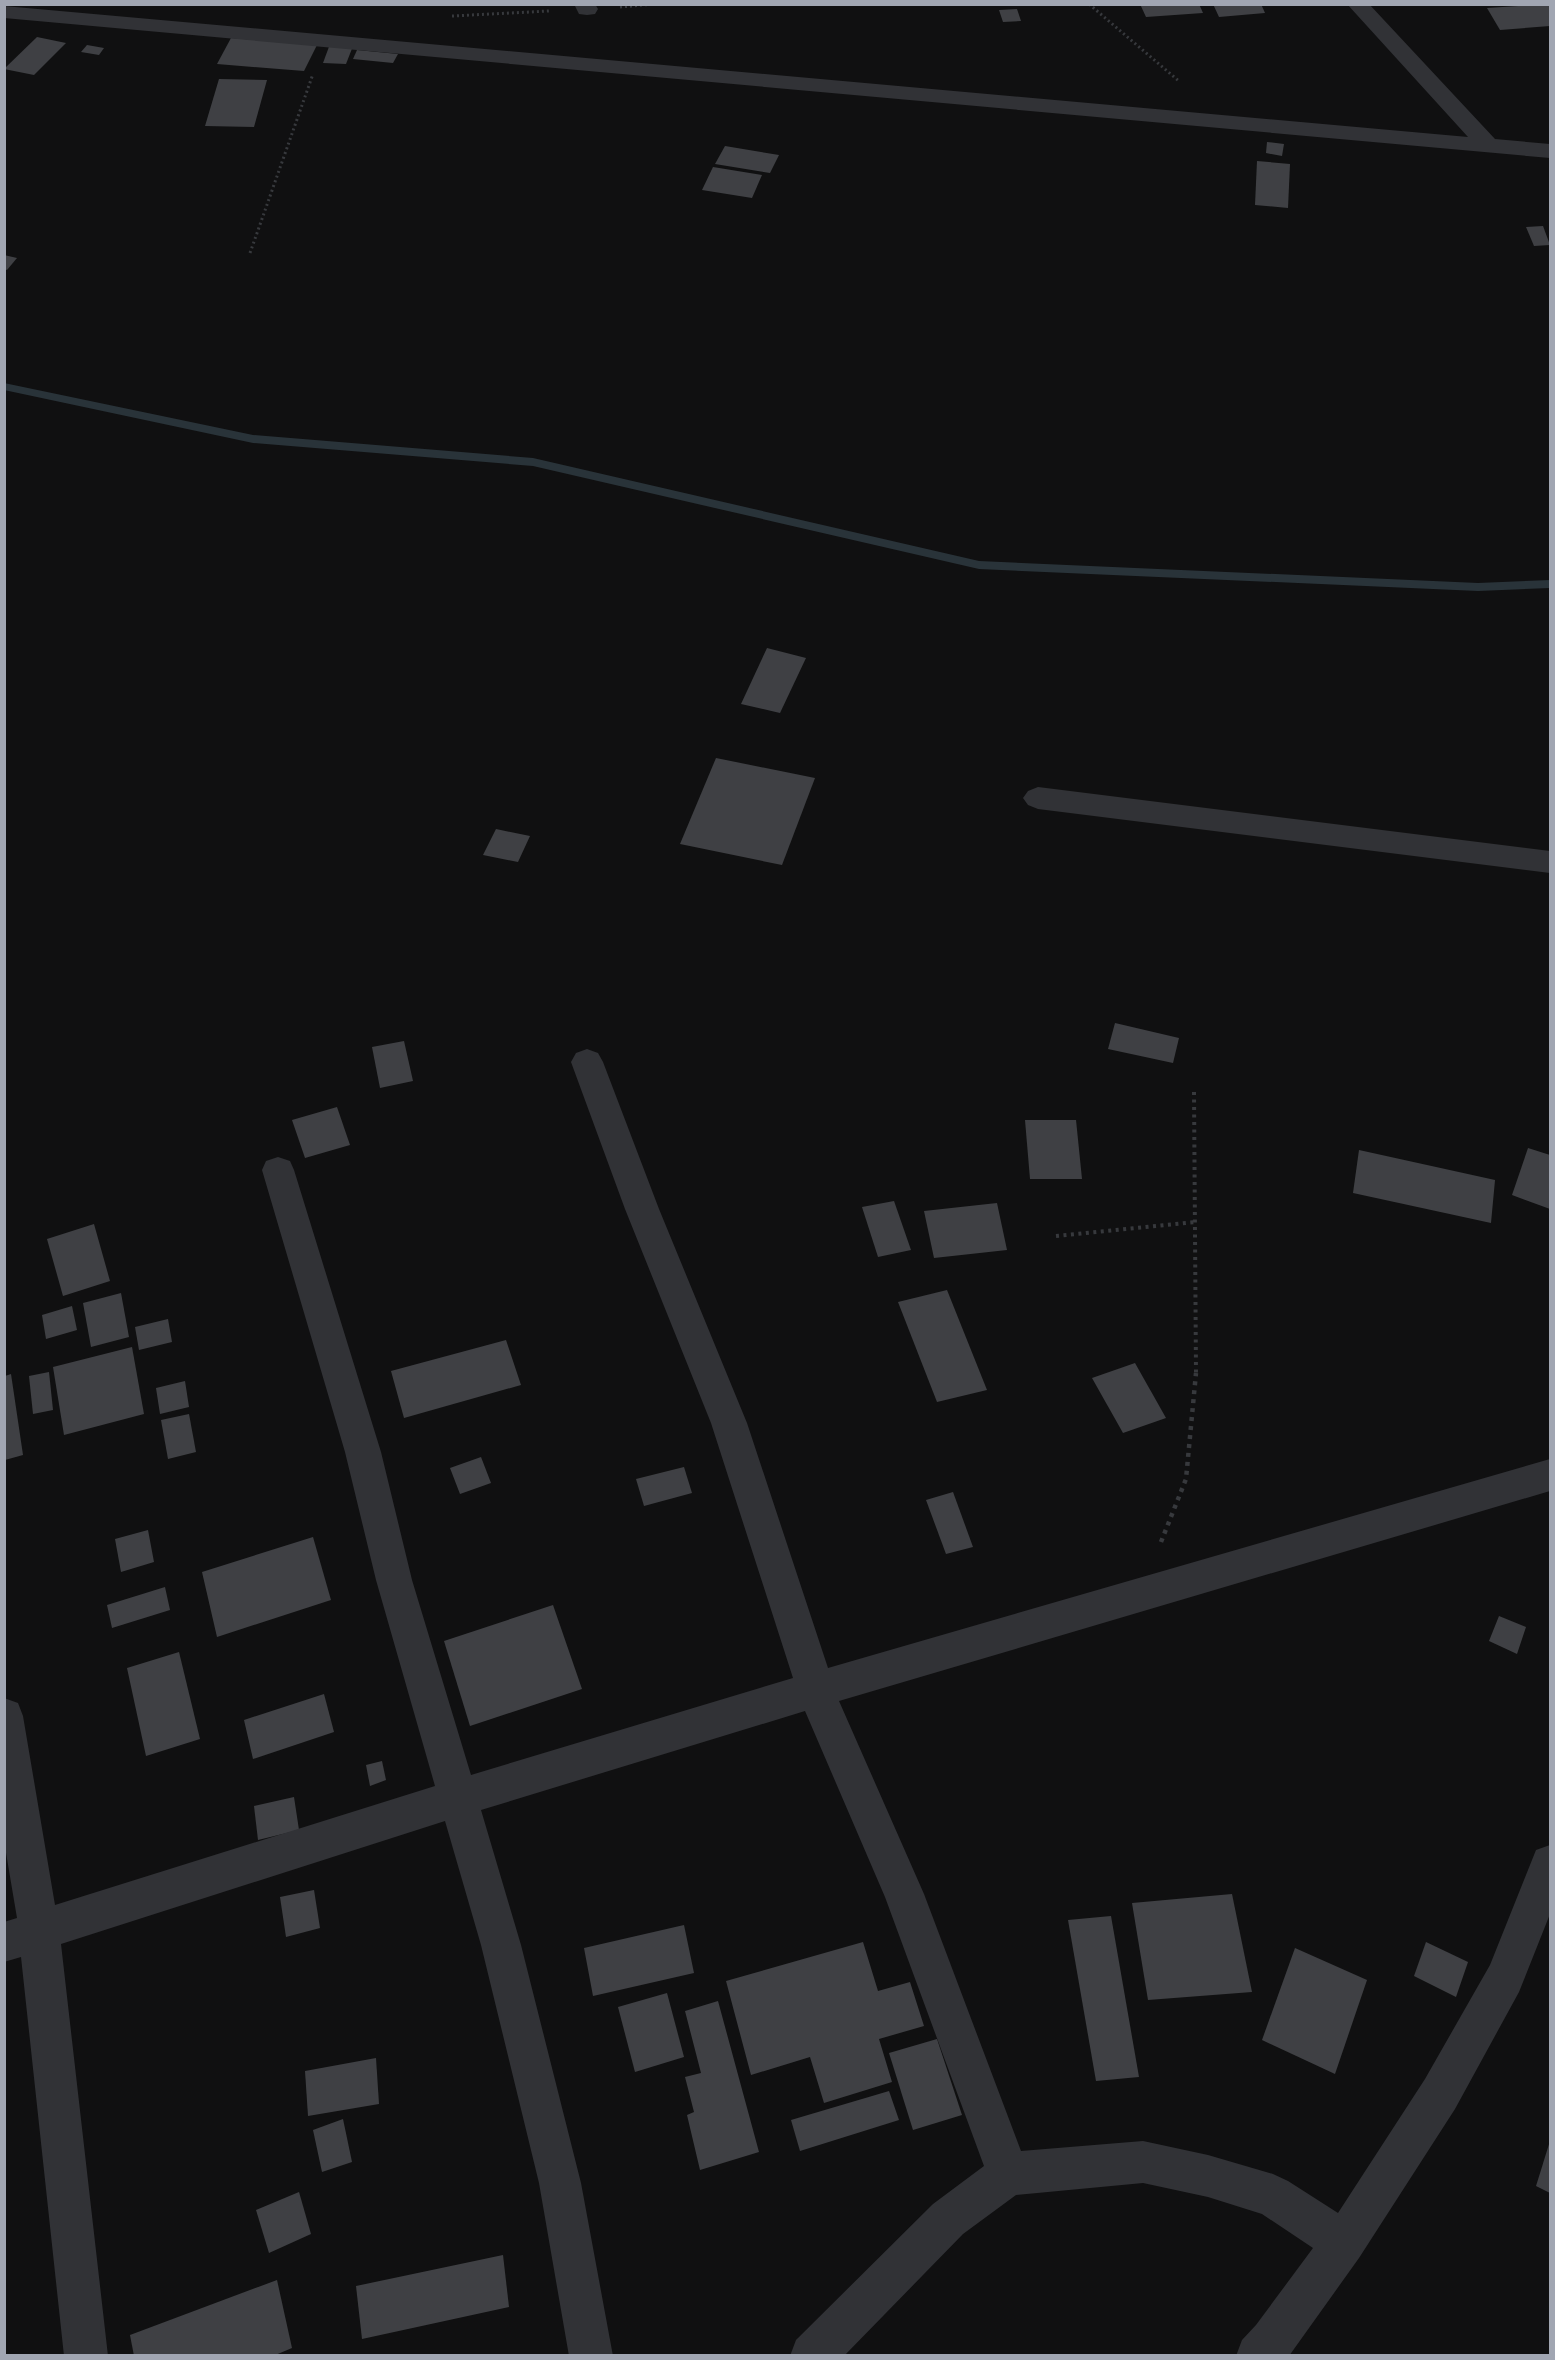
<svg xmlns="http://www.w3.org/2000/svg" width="1555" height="2360" font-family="'Sofia Sans Condensed',sans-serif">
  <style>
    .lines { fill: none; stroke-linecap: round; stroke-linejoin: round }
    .stream { fill: #293339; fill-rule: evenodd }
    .building { fill: #3f4044 }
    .path-far2 { stroke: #37393d; stroke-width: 3; stroke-dasharray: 2 3; stroke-linecap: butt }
    .path-far1 { stroke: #37393d; stroke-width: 4; stroke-dasharray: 3 4.5; stroke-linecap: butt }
    .path { stroke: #37393d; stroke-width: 4.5; stroke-dasharray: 4 5; stroke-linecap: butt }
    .minor { fill: #313236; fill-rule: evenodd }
  </style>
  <rect width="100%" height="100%" fill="#101011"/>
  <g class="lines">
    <polygon class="stream" points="4,383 253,435 533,458 979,561 1478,583 1550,580 1550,588 1478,591 979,569 533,466 253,443 4,390"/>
  </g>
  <g class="building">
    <polygon points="1140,4 1199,4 1203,13 1146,17"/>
    <polygon points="1213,4 1261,4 1265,13 1219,17"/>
    <polygon points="1550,4 1550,26 1500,30 1487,8"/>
    <polygon points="1017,9 1021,21 1003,22 999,10"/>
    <polygon points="37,37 66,43 34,75 4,69"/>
    <polygon points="231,38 317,45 304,71 217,64"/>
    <polygon points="330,44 353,46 346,64 323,63"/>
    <polygon points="87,45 104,48 99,55 81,52"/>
    <polygon points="357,50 398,54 393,63 353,59"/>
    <polygon points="219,79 267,80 254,127 205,126"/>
    <polygon points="1267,142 1284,144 1282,156 1266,153"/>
    <polygon points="725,146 779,155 770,173 715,164"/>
    <polygon points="1257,161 1290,164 1288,208 1255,205"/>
    <polygon points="713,167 762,175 752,198 702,190"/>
    <polygon points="1543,226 1550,245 1534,246 1526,227"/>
    <polygon points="4,255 17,258 7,270 4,269"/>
    <polygon points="767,648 806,658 780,713 741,704"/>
    <polygon points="716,758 815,778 782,865 680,844"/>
    <polygon points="496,829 530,836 518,862 483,855"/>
    <polygon points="1115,1023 1179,1038 1173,1063 1108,1049"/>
    <polygon points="404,1041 413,1081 380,1088 372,1047"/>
    <polygon points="337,1107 350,1145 305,1158 292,1120"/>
    <polygon points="1025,1120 1076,1120 1082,1179 1030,1179"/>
    <polygon points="1528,1148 1550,1155 1550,1209 1512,1195"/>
    <polygon points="1359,1150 1495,1180 1491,1223 1353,1193"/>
    <polygon points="894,1201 911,1250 878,1257 862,1207"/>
    <polygon points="997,1203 1007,1250 934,1258 924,1211"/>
    <polygon points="94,1224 110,1281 63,1296 47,1239"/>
    <polygon points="947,1290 987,1390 937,1402 898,1302"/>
    <polygon points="121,1293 129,1337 91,1347 83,1303"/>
    <polygon points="72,1306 77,1330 46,1339 42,1315"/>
    <polygon points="168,1319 172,1342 139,1350 135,1327"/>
    <polygon points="506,1340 521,1385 404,1418 391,1371"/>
    <polygon points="132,1347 144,1414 64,1435 53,1367"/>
    <polygon points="1135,1363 1166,1418 1123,1433 1092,1378"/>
    <polygon points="49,1372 53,1410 33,1414 29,1376"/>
    <polygon points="11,1374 23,1455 5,1460 5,1376"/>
    <polygon points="185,1381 189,1407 160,1414 156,1388"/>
    <polygon points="189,1414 196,1452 168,1459 161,1420"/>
    <polygon points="481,1457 491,1483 460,1494 450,1468"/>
    <polygon points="684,1467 692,1493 644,1506 636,1479"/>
    <polygon points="953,1492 973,1547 946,1554 926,1500"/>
    <polygon points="148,1530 154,1562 121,1572 115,1539"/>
    <polygon points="313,1537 331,1600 217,1637 202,1572"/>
    <polygon points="165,1587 170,1610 112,1628 107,1605"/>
    <polygon points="553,1605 582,1689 470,1726 444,1641"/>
    <polygon points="1499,1616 1526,1627 1517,1654 1489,1641"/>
    <polygon points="179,1652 200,1739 146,1756 127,1668"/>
    <polygon points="324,1694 334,1732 253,1759 244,1720"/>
    <polygon points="382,1761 386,1780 370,1786 366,1765"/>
    <polygon points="294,1797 299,1830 258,1840 254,1806"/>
    <polygon points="314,1890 320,1928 286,1937 280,1897"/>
    <polygon points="1232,1894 1252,1992 1148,2000 1132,1903"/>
    <polygon points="1111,1916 1139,2077 1096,2081 1068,1920"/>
    <polygon points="684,1925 694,1973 593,1996 584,1948"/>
    <polygon points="863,1942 878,1991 910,1982 924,2026 879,2039 892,2082 824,2103 810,2057 751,2075 726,1981"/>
    <polygon points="1426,1942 1468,1962 1456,1997 1414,1976"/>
    <polygon points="1295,1948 1367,1980 1335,2074 1262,2040"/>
    <polygon points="667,1993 684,2057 635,2072 618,2007"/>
    <polygon points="718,2001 759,2152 700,2170 687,2115 694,2112 685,2077 701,2073 685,2011"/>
    <polygon points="937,2039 962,2115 913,2130 889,2053"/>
    <polygon points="376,2058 379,2104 308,2116 305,2071"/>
    <polygon points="889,2091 899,2120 800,2151 791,2120"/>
    <polygon points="343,2119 352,2162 322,2172 313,2130"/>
    <polygon points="1550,2141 1550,2193 1536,2186"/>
    <polygon points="299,2192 311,2234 269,2253 256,2210"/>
    <polygon points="503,2255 509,2307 362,2339 356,2286"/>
    <polygon points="277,2280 292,2348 273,2356 134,2356 130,2335"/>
  </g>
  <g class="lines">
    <g class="path-far2">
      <polyline points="1089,4 1180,82"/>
      <polyline points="620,7 655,4"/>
      <polyline points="452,16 549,11"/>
      <polyline points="250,253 313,74"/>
    </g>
    <g class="path-far1">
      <polyline points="1194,1092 1196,1374"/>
      <polyline points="1056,1236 1195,1222"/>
    </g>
    <polyline class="path" points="1161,1542 1186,1479 1196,1373"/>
    <g class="minor">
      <polygon points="574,4 595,4 598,9 595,14 587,15 579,14"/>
      <polygon points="1347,4 1369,4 1495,139 1550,144 1550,158 4,18 4,6 1468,137"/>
      <polygon points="1038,787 1550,851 1550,873 1038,809 1028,805 1023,798 1028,791"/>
      <polygon points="587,1049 598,1053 603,1062 659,1209 747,1423 828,1668 1550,1459 1550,1491 839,1701 924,1894 1021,2151 1143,2141 1208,2155 1273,2174 1288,2181 1338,2213 1425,2079 1490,1965 1536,1850 1550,1845 1550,1914 1519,1992 1455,2109 1359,2258 1289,2356 1236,2356 1242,2340 1256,2325 1313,2248 1262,2214 1208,2197 1143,2183 1016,2195 963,2234 844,2356 790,2356 796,2340 933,2204 984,2166 885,1897 805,1711 481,1810 521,1945 581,2183 613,2356 569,2356 539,2183 481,1945 445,1821 61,1944 108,2356 64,2356 21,1957 4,1962 4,1922 17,1918 4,1841 4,1698 18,1703 23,1716 55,1905 435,1786 376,1580 345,1452 262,1170 266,1161 278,1157 290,1161 294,1170 381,1452 412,1580 471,1775 793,1678 711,1423 625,1209 571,1062 576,1053"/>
    </g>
  </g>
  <rect width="1555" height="2360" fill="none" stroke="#a1a6b2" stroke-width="12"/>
</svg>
